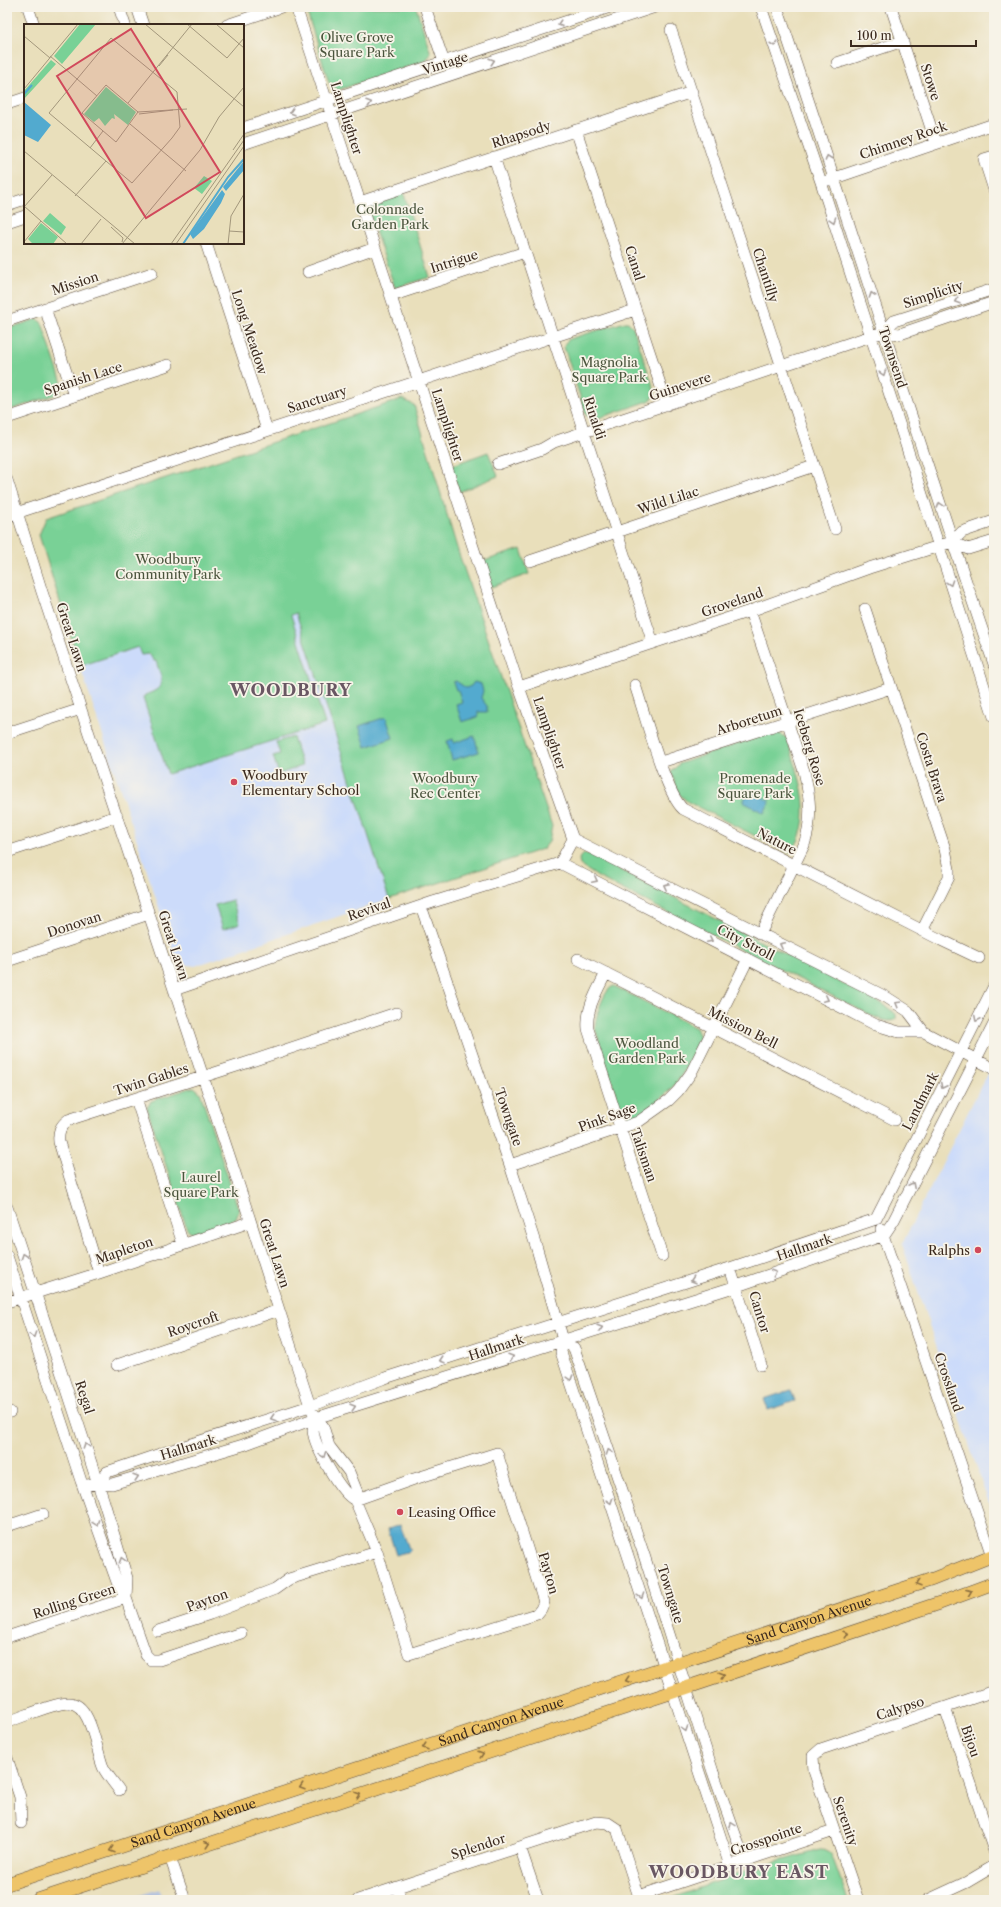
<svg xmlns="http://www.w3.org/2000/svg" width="1001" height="1907" font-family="'Libre Caslon Text',serif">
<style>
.built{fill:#ccdbfa}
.industrial{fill:#b8c5de}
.green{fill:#79d196;stroke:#5a7e5a}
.water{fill:#52aacf;stroke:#466a76}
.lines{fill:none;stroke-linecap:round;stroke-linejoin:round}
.minor-casing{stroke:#554536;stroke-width:12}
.major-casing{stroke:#554536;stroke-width:14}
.minor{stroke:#fff;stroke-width:11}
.major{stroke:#eec469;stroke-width:13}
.oneway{stroke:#a79f9a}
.oneway2{stroke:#8c6f40}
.poi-dot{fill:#d1495b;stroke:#f7f3e8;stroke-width:1.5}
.labels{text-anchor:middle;stroke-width:3.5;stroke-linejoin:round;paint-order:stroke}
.park-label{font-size:13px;fill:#4a543c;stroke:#f7f3e8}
.street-label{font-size:13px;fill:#3b2a1e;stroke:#f7f3e8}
.poi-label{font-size:13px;fill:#3b2a1e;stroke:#f7f3e8;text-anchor:start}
.district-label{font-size:17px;font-weight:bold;letter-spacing:1px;fill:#695763;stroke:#f7f3e8}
.inset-river{fill:none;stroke:#52aacf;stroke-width:2}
.inset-road{fill:none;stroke:#a3977c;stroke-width:1}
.view{fill:#d1495b;fill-opacity:0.15;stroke:#d1495b;stroke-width:2}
.inset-edge{fill:none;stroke:#3b2a1e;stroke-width:2}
</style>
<rect width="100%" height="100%" fill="#f7f3e8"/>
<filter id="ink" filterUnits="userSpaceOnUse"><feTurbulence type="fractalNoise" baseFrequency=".025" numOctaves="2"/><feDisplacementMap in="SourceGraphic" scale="8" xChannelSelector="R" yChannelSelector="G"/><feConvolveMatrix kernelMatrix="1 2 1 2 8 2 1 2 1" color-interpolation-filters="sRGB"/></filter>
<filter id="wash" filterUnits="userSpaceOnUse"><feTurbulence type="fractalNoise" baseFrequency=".012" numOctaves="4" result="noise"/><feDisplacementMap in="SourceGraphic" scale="16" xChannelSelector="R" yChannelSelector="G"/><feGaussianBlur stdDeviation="0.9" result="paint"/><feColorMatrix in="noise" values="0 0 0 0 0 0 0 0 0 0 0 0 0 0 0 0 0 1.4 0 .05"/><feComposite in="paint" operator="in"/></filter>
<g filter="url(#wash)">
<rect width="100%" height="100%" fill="#e9dfbb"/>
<!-- built -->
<path class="built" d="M296,613l93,286 -194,67 -18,-3 -97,-297 58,-19 6,6 8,4 2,4z
M994,1060v459l-92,-275z"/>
<!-- industrial -->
<path class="industrial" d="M160,1889l3,11h-39l35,-11z"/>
<!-- green -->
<path class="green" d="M308,7h108l15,47 -6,7 -87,29 -9,-7 -23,-74z
M403,191l27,86 -35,11 -30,-86z
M37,319l5,4 21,63 -3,7 -53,18v-82z
M625,322h3l5,5 22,65 -1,5 -5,4 -56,19 -7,-5 -22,-68 1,-4 4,-4z
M402,399l12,6 44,146 94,275 -3,16 -6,7 -154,50 -93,-286 -5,2 34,109 -157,50 -25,-76 2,-3c23,-8 17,-15 11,-34h-2l-5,-7 -8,1 -3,-8 -58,19 -41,-131 7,-17z
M488,452l10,24 -39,16 -9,-26z
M521,549l8,25 -38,13 -10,-25z
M775,731l12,7c10,33 26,68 11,103 -3,5 -4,9 -9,12l-101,-51 -9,-8 -8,-22 8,-8z
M293,737l9,29 -23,8 -6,-18 7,-2 -4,-12z
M584,854h5l294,150 13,10v5c-7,5 -19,-1 -26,-4l-272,-138 -18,-12 -1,-6z
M232,900l8,23 -17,6 -8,-24z
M614,986l82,42 4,9c-6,14 -12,29 -21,42 -7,11 -35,37 -48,39 -4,0 -6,-2 -9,-4l-27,-86c0,-10 9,-40 19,-42z
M194,1087l6,5 39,119 -3,8 -43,14 -6,-4 -40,-121 4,-7z
M823,1849l6,3 3,4 16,44h-180l76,-29z"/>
<!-- water -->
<path class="water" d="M456,681l10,7 5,-2 3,-4 7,2 2,7 -2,7 6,8v6h-9v5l-16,5 -6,-18 6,-2 -4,-12h-2l-3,-8z
M386,717l7,21 -27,9 -7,-21z
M474,736l5,16 -27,8 -5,-19 6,-2 1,4z
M749,790l21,11 -6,12 -21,-11z
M791,1390l4,11 -27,9 -4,-11z
M400,1525l10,26 -14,4 -8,-26z"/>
</g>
<g filter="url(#ink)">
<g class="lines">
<!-- minor casing -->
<g class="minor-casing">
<path id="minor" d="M28,7l6,18
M119,7l6,18
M137,7l6,18
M425,7l19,55
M761,7l60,175 173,535
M777,7c74,218 142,439 217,657
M891,7l45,136
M227,25l54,-18
M671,30l164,499
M837,63l66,-22
M7,104l18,-6
M243,128l367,-121
M576,130l91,275
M243,144l412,-137
M994,156l-10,3 10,31
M494,157l159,486
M829,180l165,-56
M360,202l332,-110
M7,205l18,-6
M7,222l18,-6
M206,243l61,187
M308,272l67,-24
M391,296l134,-44
M45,308l29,88
M7,321l145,-48
M884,332l10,-11 100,-32
M7,418l161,-53
M498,464l44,-15 12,-7 317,-106 13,-4 16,2 94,-32
M7,480l35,112 189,569 79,245 6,12 7,8 6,20 20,26 8,20 -2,8 22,52 32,102 128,-40 4,-5 3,-7 -47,-149 -83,26 -59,21c-15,-7 -40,-53 -42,-69 0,-4 2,-9 3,-13
M7,516l628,-206
M952,542l16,7 26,-8
M530,561l284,-95
M865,609l80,240 4,20v8l-27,54
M750,611l54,160c6,26 9,47 0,74l-44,89
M635,685c9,26 30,108 48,124l258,131 38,18
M519,687l231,-76 119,-43 83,-26 10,-10 32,-11
M7,733l74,-24
M661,762l230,-74
M573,839l313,158 22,14 16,21
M7,852l110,-36
M560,863l316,162 23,7h25l70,37
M421,906l89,259 27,84 26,91 -2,12 169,514
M578,959l317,161
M7,961l142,-47
M606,973c-9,18 -20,35 -18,56l74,227
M174,990l259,-88 127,-39 13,-24 -54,-152 -223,-680
M136,1099l47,145
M510,1165l128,-43 31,-22 9,-9 13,-18 57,-114
M7,1207l97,295 23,76 -1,20
M881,1229l111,327
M7,1256l74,225 36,101 9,16 20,57 5,5h8l82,-27
M730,1268l31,97
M99,1273l-40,-131c-1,-10 1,-16 9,-22l178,-57 150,-50
M7,1302l92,-29 151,-51
M563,1340l11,8 70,207 69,217 32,90
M117,1365l162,-55
M7,1413l3,-1
M98,1483l9,-11 59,-20 144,-46 75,-28 345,-110 146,-49 118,-233
M83,1486l15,-3 14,1 131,-39 73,-27 421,-132 147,-51 10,-15 100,-196
M7,1526l36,-12
M158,1631l52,-17 65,-25 14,-10 88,-27
M7,1637l119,-39
M945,1708l49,143
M7,1722c16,-5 46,-19 62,-19 22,0 27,47 34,64 4,8 11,16 16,23
M7,1758l13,39 1,26
M520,1847l18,53
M170,1857l15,43
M397,1887l4,13
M639,1896l195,-65
M358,1900l238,-78 12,1 9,6 23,71
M858,1900l-44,-129 -1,-15 8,-7 173,-58
M928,1900l39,-18 27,-16"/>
</g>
<!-- major casing -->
<g class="major-casing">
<g id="major">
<path id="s1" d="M7,1884l926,-305 61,-24"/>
<path d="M38,1900l647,-212 255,-85 54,-20"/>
</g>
</g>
<!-- minor -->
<use href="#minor" class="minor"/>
<!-- major -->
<use href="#major" class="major"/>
</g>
<!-- one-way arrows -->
<defs><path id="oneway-chevron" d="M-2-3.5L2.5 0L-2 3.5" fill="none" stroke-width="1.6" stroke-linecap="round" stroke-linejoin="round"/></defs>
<g class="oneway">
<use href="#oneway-chevron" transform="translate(560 24) rotate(162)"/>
<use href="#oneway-chevron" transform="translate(774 44) rotate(71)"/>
<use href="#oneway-chevron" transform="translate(492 61) rotate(-18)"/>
<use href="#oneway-chevron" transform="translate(369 103) rotate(-18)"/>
<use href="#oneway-chevron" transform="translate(292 112) rotate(162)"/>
<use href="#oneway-chevron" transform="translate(828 158) rotate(-109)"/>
<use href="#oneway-chevron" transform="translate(833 220) rotate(72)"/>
<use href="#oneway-chevron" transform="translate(872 295) rotate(-108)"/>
<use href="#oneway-chevron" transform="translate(957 301) rotate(162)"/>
<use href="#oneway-chevron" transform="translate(883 373) rotate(72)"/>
<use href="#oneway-chevron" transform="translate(940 505) rotate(-108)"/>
<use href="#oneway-chevron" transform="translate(950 583) rotate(71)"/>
<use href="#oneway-chevron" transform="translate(595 880) rotate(27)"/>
<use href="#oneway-chevron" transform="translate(666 886) rotate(-153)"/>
<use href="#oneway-chevron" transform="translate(710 940) rotate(27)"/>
<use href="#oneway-chevron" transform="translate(782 945) rotate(-153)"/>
<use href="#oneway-chevron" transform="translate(826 999) rotate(27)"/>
<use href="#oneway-chevron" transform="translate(898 1004) rotate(-150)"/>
<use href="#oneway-chevron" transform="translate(977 1019) rotate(117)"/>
<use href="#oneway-chevron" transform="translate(943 1086) rotate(117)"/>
<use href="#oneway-chevron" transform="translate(912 1185) rotate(-63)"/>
<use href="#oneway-chevron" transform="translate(24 1256) rotate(-109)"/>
<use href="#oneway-chevron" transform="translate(774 1273) rotate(-19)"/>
<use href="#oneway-chevron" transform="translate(693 1280) rotate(162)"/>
<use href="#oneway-chevron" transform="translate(600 1328) rotate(-17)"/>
<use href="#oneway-chevron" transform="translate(33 1335) rotate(72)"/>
<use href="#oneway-chevron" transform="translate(511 1357) rotate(-18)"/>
<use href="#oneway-chevron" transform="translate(442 1360) rotate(162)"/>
<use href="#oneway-chevron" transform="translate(570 1378) rotate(72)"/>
<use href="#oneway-chevron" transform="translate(353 1407) rotate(-17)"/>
<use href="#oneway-chevron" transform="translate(273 1418) rotate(162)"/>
<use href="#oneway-chevron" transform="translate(86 1446) rotate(-108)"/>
<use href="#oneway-chevron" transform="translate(609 1452) rotate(-109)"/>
<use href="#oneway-chevron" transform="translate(323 1455) rotate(69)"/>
<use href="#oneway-chevron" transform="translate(136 1477) rotate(-17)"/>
<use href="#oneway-chevron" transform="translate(610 1501) rotate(72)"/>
<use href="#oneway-chevron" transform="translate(96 1523) rotate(70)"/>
<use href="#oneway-chevron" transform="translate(122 1560) rotate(-107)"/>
<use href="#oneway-chevron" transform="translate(641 1596) rotate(72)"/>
<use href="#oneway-chevron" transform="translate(685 1729) rotate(72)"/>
<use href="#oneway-chevron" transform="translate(732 1825) rotate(-110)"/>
</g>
<g class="oneway2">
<use href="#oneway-chevron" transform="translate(918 1584) rotate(162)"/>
<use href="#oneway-chevron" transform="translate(969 1592) rotate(-21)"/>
<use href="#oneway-chevron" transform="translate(846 1634) rotate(-18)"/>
<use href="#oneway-chevron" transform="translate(722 1675) rotate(-18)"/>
<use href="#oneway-chevron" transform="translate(628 1680) rotate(162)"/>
<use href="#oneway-chevron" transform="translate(425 1747) rotate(162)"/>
<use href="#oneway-chevron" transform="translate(481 1754) rotate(-18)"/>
<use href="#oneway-chevron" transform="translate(302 1787) rotate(162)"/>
<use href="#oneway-chevron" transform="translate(358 1795) rotate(-18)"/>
<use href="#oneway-chevron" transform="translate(207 1844) rotate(-18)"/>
<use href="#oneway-chevron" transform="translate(112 1850) rotate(162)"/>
</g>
</g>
<!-- markers -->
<g class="poi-dot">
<circle cx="234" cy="782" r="4"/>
<circle cx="978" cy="1250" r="4"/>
<circle cx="400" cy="1512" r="4"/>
</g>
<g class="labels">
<!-- park labels -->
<g class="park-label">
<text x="357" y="42">Olive Grove<tspan x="357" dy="15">Square Park</tspan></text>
<text x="390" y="214">Colonnade<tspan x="390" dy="15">Garden Park</tspan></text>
<text x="609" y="367">Magnolia<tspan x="609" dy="15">Square Park</tspan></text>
<text x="168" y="564">Woodbury<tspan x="168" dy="15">Community Park</tspan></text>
<text x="445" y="783">Woodbury<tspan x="445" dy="15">Rec Center</tspan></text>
<text x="755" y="783">Promenade<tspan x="755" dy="15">Square Park</tspan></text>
<text x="647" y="1048">Woodland<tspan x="647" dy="15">Garden Park</tspan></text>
<text x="201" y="1182">Laurel<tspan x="201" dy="15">Square Park</tspan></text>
</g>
<!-- street labels -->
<g class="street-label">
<text transform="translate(445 63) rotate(-18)" y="5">Vintage</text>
<text transform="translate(931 82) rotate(72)" y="5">Stowe</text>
<text transform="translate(347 118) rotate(72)" y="5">Lamplighter</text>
<text transform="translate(521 134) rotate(-18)" y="5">Rhapsody</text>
<text transform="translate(903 140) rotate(-19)" y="5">Chimney Rock</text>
<text transform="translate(454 261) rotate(-18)" y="5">Intrigue</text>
<text transform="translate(635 263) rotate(72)" y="5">Canal</text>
<text transform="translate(766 275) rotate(72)" y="5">Chantilly</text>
<text transform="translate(75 283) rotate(-18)" y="5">Mission</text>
<text transform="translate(933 294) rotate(-18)" y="5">Simplicity</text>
<text transform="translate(250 332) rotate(72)" y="5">Long Meadow</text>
<text transform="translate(893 357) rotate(72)" y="5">Townsend</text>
<text transform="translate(83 378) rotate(-18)" y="5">Spanish Lace</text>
<text transform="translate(680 386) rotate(-18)" y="5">Guinevere</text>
<text transform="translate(317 399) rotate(-18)" y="5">Sanctuary</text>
<text transform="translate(595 418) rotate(72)" y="5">Rinaldi</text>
<text transform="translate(448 425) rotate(72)" y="5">Lamplighter</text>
<text transform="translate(668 500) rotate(-18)" y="5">Wild Lilac</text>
<text transform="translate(732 602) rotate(-19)" y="5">Groveland</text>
<text transform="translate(72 637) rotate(72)" y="5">Great Lawn</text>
<text transform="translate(749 720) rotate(-18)" y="5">Arboretum</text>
<text transform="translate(550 733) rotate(71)" y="5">Lamplighter</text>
<text transform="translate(810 747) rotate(73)" y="5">Iceberg Rose</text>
<text transform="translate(932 767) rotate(72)" y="5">Costa Brava</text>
<text transform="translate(777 841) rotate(27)" y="5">Nature</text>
<text transform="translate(369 909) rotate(-19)" y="5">Revival</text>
<text transform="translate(74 924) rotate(-18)" y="5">Donovan</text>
<text transform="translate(746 942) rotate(27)" y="5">City Stroll</text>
<text transform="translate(174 945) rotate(72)" y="5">Great Lawn</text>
<text transform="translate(743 1027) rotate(27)" y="5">Mission Bell</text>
<text transform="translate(151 1079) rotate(-18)" y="5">Twin Gables</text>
<text transform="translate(920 1101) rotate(-63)" y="5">Landmark</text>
<text transform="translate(509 1117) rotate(71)" y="5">Towngate</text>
<text transform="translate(607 1117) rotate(-20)" y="5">Pink Sage</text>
<text transform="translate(644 1155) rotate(71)" y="5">Talisman</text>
<text transform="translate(804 1247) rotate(-19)" y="5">Hallmark</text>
<text transform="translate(124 1250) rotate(-19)" y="5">Mapleton</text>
<text transform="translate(275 1253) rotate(72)" y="5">Great Lawn</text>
<text transform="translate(760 1312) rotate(73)" y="5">Cantor</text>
<text transform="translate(193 1324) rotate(-19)" y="5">Roycroft</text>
<text transform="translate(496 1347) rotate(-18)" y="5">Hallmark</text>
<text transform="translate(949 1382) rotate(71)" y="5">Crossland</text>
<text transform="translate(85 1397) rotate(72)" y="5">Regal</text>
<text transform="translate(188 1447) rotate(-17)" y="5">Hallmark</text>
<text transform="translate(549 1573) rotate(74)" y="5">Payton</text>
<text transform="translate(671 1594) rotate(73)" y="5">Towngate</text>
<text transform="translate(207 1600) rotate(-20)" y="5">Payton</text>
<text transform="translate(74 1601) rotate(-18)" y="5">Rolling Green</text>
<text dy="5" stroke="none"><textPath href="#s1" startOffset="844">Sand Canyon Avenue</textPath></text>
<text transform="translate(900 1708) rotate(-18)" y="5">Calypso</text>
<text dy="5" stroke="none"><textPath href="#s1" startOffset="520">Sand Canyon Avenue</textPath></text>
<text transform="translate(971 1741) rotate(71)" y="5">Bijou</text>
<text transform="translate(846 1821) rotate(71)" y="5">Serenity</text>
<text dy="5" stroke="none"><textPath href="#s1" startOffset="196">Sand Canyon Avenue</textPath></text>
<text transform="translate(766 1839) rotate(-19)" y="5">Crosspointe</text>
<text transform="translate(478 1846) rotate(-18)" y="5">Splendor</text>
</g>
<!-- poi labels -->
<g class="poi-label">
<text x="242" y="780">Woodbury<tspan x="242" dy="15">Elementary School</tspan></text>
<text x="970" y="1255" text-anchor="end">Ralphs</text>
<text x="408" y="1517">Leasing Office</text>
</g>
<!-- district labels -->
<g class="district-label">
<text x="291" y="696">WOODBURY</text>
<text x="739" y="1878">WOODBURY EAST</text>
</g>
</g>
<!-- overview -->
<g transform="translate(24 24)">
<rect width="220" height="220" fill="#e9dfbb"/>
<path d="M56,0h16l-34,40 -8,-8zM27,36l5,4 -32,35v-8zM82,63l30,25 -8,13 -14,-11 1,5 -3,-1 -7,8 -6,-8 -5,4 -10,-8zM180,152l8,5 -10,13 -8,-6zM26,189l16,14 -5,8 -18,-14zM17,199l17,14 -5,7h-20l-5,-5z" fill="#79d196"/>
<path d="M0,78l27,23 -13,17 -14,-7zM220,137v9l-18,21 -3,-4zM198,166l3,4 -4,9 -17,26 -11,10 -3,-5z" fill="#52aacf"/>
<path class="inset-river" d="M0,70l8,-9M159,220l45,-67 16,-18"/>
<path class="inset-road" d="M121,0l99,83M163,0l40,34 17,-20M192,0l28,24M0,12l26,22M26,32l47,40M135,42l9,-11M82,61l32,27 -22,30 -34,-29zM0,65l54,-65M104,79l64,-79M114,88l49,-3M25,89l83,70 40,-45 8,-11 -3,-35 -66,-54M25,89l62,-75M115,90l34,-4M106,100l56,47M66,124l13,-17M209,126l11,-16M0,127l111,93M51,172l31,-35M0,182l43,38M0,183l28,-32M87,203l12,11 -1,4M205,207l15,1M0,218l17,-21M57,220l20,-25M98,220l78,-94 19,-33 25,-30M147,220l73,-104M152,220l68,-98M204,220l3,-28 13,-22"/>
<path class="view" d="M107,5l89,143 -74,46 -89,-142z"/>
<rect width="220" height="220" class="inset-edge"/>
</g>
<!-- margin -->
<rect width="1001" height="1907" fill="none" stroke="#f7f3e8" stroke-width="24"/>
<!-- scale -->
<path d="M851 40v6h125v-6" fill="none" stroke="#3b2a1e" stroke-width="2"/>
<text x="857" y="40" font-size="12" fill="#3b2a1e" stroke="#f7f3e8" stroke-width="3" paint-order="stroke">100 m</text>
</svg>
